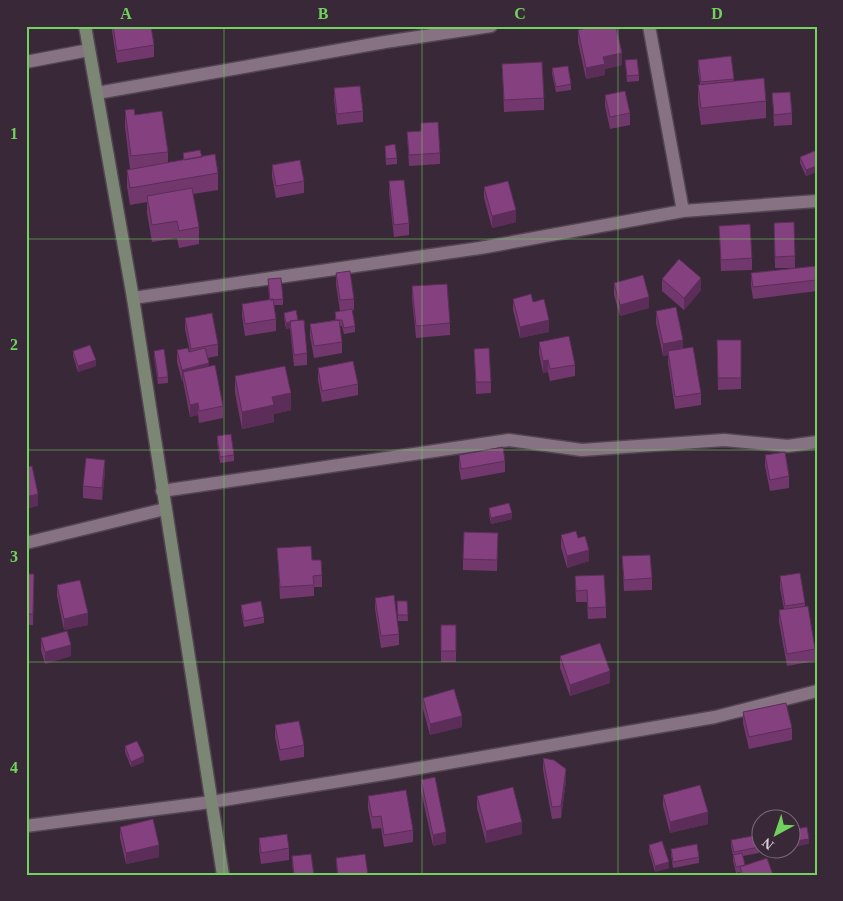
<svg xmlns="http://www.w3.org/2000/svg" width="843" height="901" font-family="'Times New Roman',serif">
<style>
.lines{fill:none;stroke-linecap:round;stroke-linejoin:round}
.minor-casing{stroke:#534552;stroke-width:15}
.secondary-casing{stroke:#534552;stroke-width:15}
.minor{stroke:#867283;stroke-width:12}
.secondary{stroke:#7c8675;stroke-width:12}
.wall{fill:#72376d}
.shaded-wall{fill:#5c2d59}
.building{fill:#84407f;stroke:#5c2d59}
.grid{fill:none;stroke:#71d35e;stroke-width:1;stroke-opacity:0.55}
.neatline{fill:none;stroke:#71d35e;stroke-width:2}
.grid-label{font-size:16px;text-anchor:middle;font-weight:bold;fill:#71d35e}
</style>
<rect width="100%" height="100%" fill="#392837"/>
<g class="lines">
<!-- minor casing -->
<g class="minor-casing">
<path id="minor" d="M649,26l34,185
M26,62l63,-12
M97,93l288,-51 106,-16
M133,298l347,-50 203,-37 134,-10
M162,491l347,-51 73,10 142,-10 64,6 29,-4
M26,543l139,-34
M26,826l185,-24 179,-29 325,-56 102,-26"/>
</g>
<!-- secondary casing -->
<g class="secondary-casing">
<path id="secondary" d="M85,26l48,272 90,577"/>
</g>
<!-- minor -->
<use href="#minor" class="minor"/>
<!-- secondary -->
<use href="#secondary" class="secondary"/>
</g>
<!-- wall -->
<path class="wall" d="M112,26h39l3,19v12l-37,6 -5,-32z
M578,30l44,35 -17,4v6l-19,4 -8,-37z
M731,56l3,25 32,20v17l-65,7 -3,-23v-17l2,-1 -2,-13v-11z
M625,60l14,15v6l-12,1z
M502,64l42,34v12l-40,2z
M552,68l19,16v6l-15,2 -4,-18z
M334,88l29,23v11l-26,3 -3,-25z
M772,93l20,20v12l-18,1z
M605,95l25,18v12l-20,4 -5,-23z
M125,110l10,5 33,37v10l15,-2v-7l19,4 16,16v17l-25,4 6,33v17l-20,4 -2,-10 -25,4 -5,-29v-11l-17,3 -3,-18v-17l3,-1 -5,-42z
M421,123l19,30v11l-31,2 -2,-34 14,-1z
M385,146l12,12v6l-11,1z
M817,150v22l-11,4 -6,-13v-6z
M272,165l32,16v12l-28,5 -4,-21z
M389,181l20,42v12l-15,2 -5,-44z
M484,187l32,35 -24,6 -8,-30z
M774,223l21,33v12h-20z
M719,226l33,32v12l-31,1z
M336,273l18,26v11h-2l3,16v6l-11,2 -2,-8h-2l2,16v11l-28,5 -4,-22v-12l25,-4v-8l5,-1 -4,-26z
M751,273l66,1v17l-64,8 -2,-14z
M268,279l15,20v6h-9l2,14v12l-31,5 -3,-20v-12l27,-4z
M662,279l39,11 -17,20 -22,-19z
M614,283l35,25 -29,8 -6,-21z
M412,286l38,37v12l-34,3 -4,-40z
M513,299l20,3 16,30 -29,6 -7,-28z
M656,311l27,38 18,44v12l-26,4 -7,-46v-8l-5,1 -7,-33z
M284,313l23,40v12l-13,1 -4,-38 -4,1 -2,-11z
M185,318l33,26v12l-11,2 2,9 14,39v12l-24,5 -1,-8 -8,2 -7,-36h-1l-5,-19v-12l13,2 -5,-23z
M717,340h24v49l-23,1z
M539,342l36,23v11l-25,5 -2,-9 -5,1 -4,-20z
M474,349l17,33v11l-15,1z
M73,351l23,15 -18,6 -5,-16z
M154,351l14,26v6l-10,1 -4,-27z
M318,368l40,16v11l-36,7 -4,-22z
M235,376l56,34 -17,4v8l-32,7 -7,-36z
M217,436l17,19v6l-14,2 -3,-21z
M459,455l46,6v11l-44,8 -2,-13z
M765,455l24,21v12l-19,3 -5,-25z
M105,472l-3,28 -19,-2v-12z
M489,508l23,11 -21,5 -2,-10z
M498,533l-1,38 -34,-1v-11z
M561,535l17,3 11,23 -22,7 -6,-21z
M277,548l35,12 10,15v12h-8v9l-34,3z
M622,556l30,22v12l-28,1z
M26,574h8l-1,51h-7z
M575,576l31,31v11l-18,1 -1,-17h-11z
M780,576l25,27v3l10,43v12l-28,5 -8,-44v-12l5,-1 -4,-21z
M57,585l31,40 -24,5 -7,-34z
M375,598l24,36v11l-18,3 -6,-39z
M397,601h10l1,20h-10z
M241,605l23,12v6l-20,4 -3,-16z
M441,625h15v37h-15z
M41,638l30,18 -26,8 -4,-14z
M560,656l50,27 -40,13 -10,-28z
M423,698l39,29 -32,8 -7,-26z
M743,712l49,16v12l-43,9 -6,-26z
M275,725l29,20v12l-24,4 -5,-24z
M125,746l19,16 -13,5 -6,-15z
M543,758l23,23 -5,37 -9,1 -9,-49z
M421,780l25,63 -13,3 -12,-55z
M663,795l45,29 -38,9 -7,-27z
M368,796l45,34v12l-29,5 -3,-19 -9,1 -4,-21z
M477,796l45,38 -36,9 -9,-35z
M120,827l39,30 -33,7 -6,-26z
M259,838l30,10v12l-28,4 -2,-14z
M731,840l28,7v6l-16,3 2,10 28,9h-33v-3l-4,1 -3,-12v-6l-2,-9z
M649,845l20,23 -14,4 -6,-21z
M671,849l28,8v6l-26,5 -2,-13z
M292,856l22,19h-21z
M336,858l32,17h-31z"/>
<!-- shaded-wall -->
<path class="shaded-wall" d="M622,53v12l-17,4v6l-19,4v-11l17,-11z
M817,166v6l-11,4v-6z
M516,210v12l-24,6v-12z
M701,278v12l-17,20v-12z
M649,297v11l-29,8v-11z
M549,320v12l-29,6v-11z
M290,322v6l-4,1v-6z
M683,340v12l-15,-1v4l-5,1v-12z
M96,360v6l-18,6v-6z
M548,360v12l-5,1v-12z
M209,363v12l-26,-3v9h-1v-11z
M291,393v17l-17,4v8l-32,7v-17l30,-15z
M198,403v12l-8,2v-12z
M105,460v12l-3,28v-12z
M38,494v12l-12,3v-12z
M512,513v6l-21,5v-6z
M589,550v11l-22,7v-12z
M88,613v12l-24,5v-11z
M71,645v11l-26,8v-12z
M610,671v12l-40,13v-11z
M462,716v11l-32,8v-11z
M144,756v6l-13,5v-5z
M566,769v12l-5,37v-12z
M708,812v12l-38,9v-11z
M522,822v12l-36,9v-12z
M446,832v11l-13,3v-11z
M809,839v5l-19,4v-6z
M159,845v12l-33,7v-11z
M669,862v6l-14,4v-6z"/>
<!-- building -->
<path class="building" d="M113,26h38l3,19 -37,6z
M594,26h22l6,27 -19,4 2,7 -19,4 -8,-38z
M731,56l3,23 -33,3 -3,-22z
M637,59l2,16 -12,1 -2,-16z
M542,62l2,36 -40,2 -2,-36z
M568,66l3,18 -15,3 -4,-19z
M764,78l2,23 -65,7 -3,-23z
M360,86l3,25 -26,3 -3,-26z
M625,91l5,22 -20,4 -5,-22z
M790,92l2,21 -18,2 -2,-22z
M134,109l1,6 27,-4 6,41 -37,4 -6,-46z
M438,122l2,31 -31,2 -2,-23 14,-1v-8z
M395,144l2,14 -11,1 -1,-13z
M200,150l2,7 -18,3 -1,-7z
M817,150v16l-11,4 -6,-13z
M215,154l3,19 -88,15 -3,-18z
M300,160l4,21 -28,5 -4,-21z
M404,180l5,43 -15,2 -5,-44z
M508,181l8,29 -24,6 -8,-29z
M192,188l7,39 -20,4 -2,-10 -25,4 -5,-29z
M794,222l1,34 -20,1 -1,-34z
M750,224l2,34 -31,2 -2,-34z
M679,259l22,19 -17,20 -22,-19z
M816,266l1,14 -64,7 -2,-14z
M350,271l4,28 -14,1 -4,-27z
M643,275l6,22 -29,8 -6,-22z
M281,278l2,21 -13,1 -2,-21z
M447,284l3,39 -34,3 -4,-40z
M531,294l2,8 11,-3 5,21 -29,7 -7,-28z
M273,299l3,20 -31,5 -3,-20z
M676,307l7,33 -20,4 -7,-33z
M352,309l3,17 -11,2 -2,-8h-6l-1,-8z
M296,310l2,10 -8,1v1l-4,1 -2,-10z
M212,313l6,31 -27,5 -6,-31z
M304,320l3,33 -13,2 -4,-34z
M339,320l3,22 -28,4 -4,-22z
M569,336l6,29 -25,4 -2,-9 -5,1 -4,-19z
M717,340h24v38h-23z
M90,345l6,15 -18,6 -5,-15z
M693,347l8,46 -26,4 -7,-46z
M188,348l1,4 16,-4 4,15 -27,7 -5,-20z
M489,348l2,34h-15l-2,-33z
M164,349l4,28 -10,1 -4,-27z
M353,361l5,23 -36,7 -4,-23z
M215,365l8,41 -24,5 -1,-8 -8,2 -7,-33z
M285,366l6,27 -19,4 2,8 -32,7 -7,-36z
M231,434l3,21 -14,2 -3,-21z
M503,447l2,14 -44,8 -2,-14z
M785,452l4,24 -19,4 -5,-25z
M86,458l19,2 -3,28 -19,-2z
M32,466l6,28 -12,3v-30z
M509,503l3,10 -21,5 -2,-10z
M576,531l2,7 7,-2 4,14 -22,6 -6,-21z
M464,532l34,1 -1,27 -34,-1z
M311,546l1,14h9l1,15 -9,1 1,9 -34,2 -3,-39z
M650,555l2,23 -28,2 -2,-24z
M800,573l5,30 -20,3 -5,-30z
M26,574h8l-1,40h-7z
M604,575l2,32 -18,1 -1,-18 -11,1 -1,-15z
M80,580l8,33 -24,6 -7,-34z
M394,595l5,39 -18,2 -6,-38z
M261,601l3,16 -20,4 -3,-16z
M397,601h10l1,14h-10z
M808,606l7,43 -28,5 -8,-44z
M441,625h15v26h-15z
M67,631l4,14 -26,7 -4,-14z
M600,643l10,28 -40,14 -10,-29z
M454,689l8,27 -32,8 -7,-26z
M786,703l6,25 -43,9 -6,-25z
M299,721l5,24 -24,5 -5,-25z
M137,741l7,15 -13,6 -6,-16z
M543,758l11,2 12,9 -5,37 -9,1z
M435,777l11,55 -13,3 -12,-55z
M700,785l8,27 -38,10 -7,-27z
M513,787l9,35 -36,9 -9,-35z
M406,790l7,40 -29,5 -3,-19 -9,1 -4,-21z
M153,819l6,26 -33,8 -6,-26z
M807,827l2,12 -19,3v-12z
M287,834l2,14 -28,5 -2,-15z
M757,835l2,12 -25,5 -3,-12z
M662,841l7,21 -14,4 -6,-21z
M697,844l2,13 -26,5 -2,-13z
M742,853l3,12 -9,2 -3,-12z
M311,854l3,21h-20l-2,-19z
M365,854l3,21h-30l-2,-17z
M767,858l6,17h-30l-3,-8z"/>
<!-- grid -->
<path class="grid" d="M224,26v849M422,26v849M618,26v849M26,239h791M26,450h791M26,662h791"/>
<!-- border -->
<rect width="843" height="901" fill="none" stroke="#392837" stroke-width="55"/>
<!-- north arrow -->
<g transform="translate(776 834) rotate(220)"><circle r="24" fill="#392837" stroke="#796b78"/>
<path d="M0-4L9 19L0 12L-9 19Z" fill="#71d35e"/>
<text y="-8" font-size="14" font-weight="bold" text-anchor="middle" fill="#dacfd9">N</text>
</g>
<rect x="28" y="28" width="788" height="846" class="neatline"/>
<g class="grid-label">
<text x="126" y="19">A</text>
<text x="323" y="19">B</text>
<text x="520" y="19">C</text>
<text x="717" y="19">D</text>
<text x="14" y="139">1</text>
<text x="14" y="350">2</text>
<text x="14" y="562">3</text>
<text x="14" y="773">4</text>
</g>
</svg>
